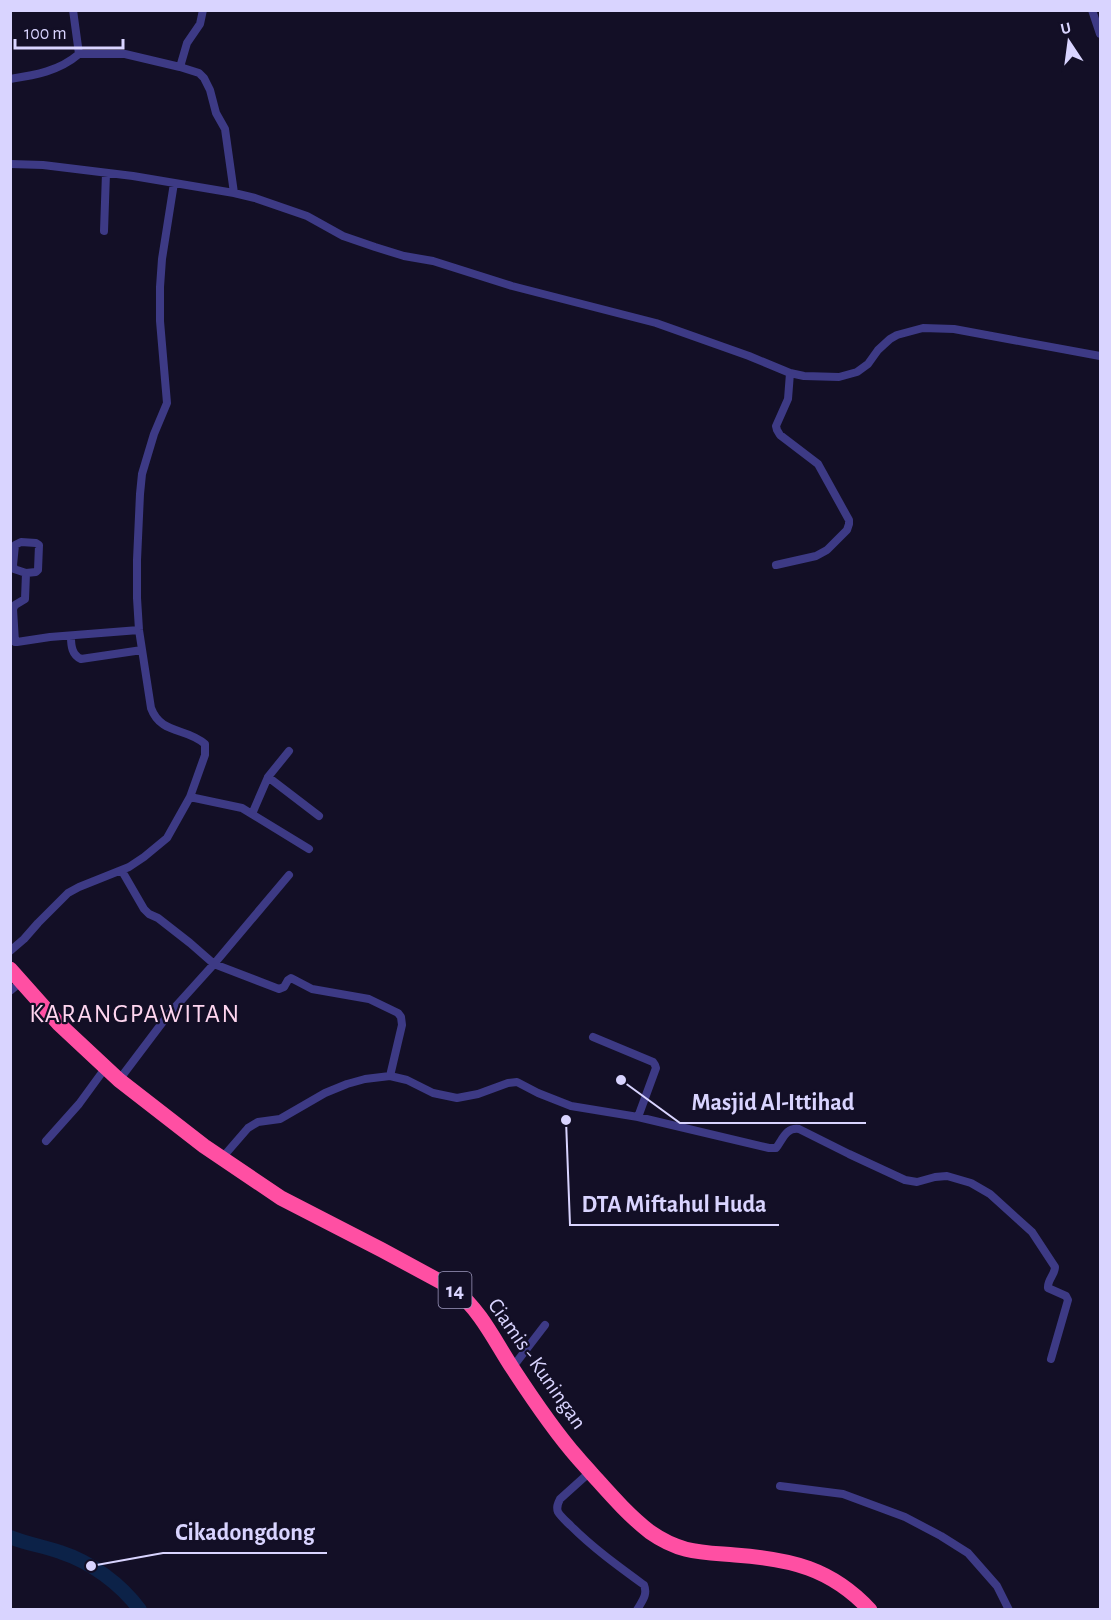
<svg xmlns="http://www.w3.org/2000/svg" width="1111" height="1620" font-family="'Alegreya Sans',sans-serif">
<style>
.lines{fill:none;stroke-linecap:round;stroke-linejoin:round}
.river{stroke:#0c2248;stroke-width:14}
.street{stroke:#3d3a85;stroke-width:8}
.highway{stroke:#ff4fa3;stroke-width:15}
.labels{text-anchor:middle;stroke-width:4.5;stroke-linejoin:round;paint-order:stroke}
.shield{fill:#130f26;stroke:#9e99be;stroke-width:1.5}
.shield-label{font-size:21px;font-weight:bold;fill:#d9d4ff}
.street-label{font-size:22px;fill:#d9d4ff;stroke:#130f26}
.quarter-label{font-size:26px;letter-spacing:1.5px;fill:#ffd6f0;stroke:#130f26}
.leader{fill:none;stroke:#d9d4ff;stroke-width:2}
.callout-dot{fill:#d9d4ff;stroke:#130f26;stroke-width:2}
.callout-label{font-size:24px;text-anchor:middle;font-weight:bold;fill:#d9d4ff;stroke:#130f26;stroke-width:4.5;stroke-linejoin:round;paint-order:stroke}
</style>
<rect width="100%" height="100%" fill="#130f26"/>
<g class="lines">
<!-- river -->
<path class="river" d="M10,1537c16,7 34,9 50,15 31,10 61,32 80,58"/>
<!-- street -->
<path class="street" d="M203,10l-3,14 -13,19 -7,24 19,6 5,5 6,12 6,23 9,16 9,64
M1092,10l8,24
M79,54h46l55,13
M10,79c26,-4 49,-8 69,-25l-6,-44
M10,164l33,1 90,11 101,17 21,5 52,18 36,20 32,11 29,9 29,5 79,25 144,37 93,33 41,17 14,3 35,1 18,-5 11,-8 10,-14 12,-11 7,-4 26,-7 31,1 146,27
M174,183l-12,76 -2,28v34l7,82 -13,31 -12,40 -2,20 -3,66v38l2,32 12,78c10,27 35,19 54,36v11l-15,42
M104,231l2,-58
M21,542l15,1 3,2 -1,25 -2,2 -10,1 -12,-4 -1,-4 2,-20z
M776,565l40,-9 11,-6 20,-20 2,-6v-4l-31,-56 -38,-29 -3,-5 -1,-4 12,-27 2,-26
M71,637c0,9 1,18 10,22l61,-9
M10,638l3,3 4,1 33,-5 89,-7
M15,642l-2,-33 2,-4 10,-6 1,-26
M268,777l21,-26
M252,814l16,-37 51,39
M122,871l22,38 5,5 9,4 32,25 24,21 65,25 5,-2 4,-7 3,-2 21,11 57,10 29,14 3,4 1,8 -12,51
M10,951l14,-12 14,-16 30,-30 11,-6 50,-20 15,-10 23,-19 23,-41 52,11 67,41
M10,991l11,-9
M593,1037l60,25 2,3 1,3 -18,49
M119,1080l49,-65 46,-51 75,-89
M46,1141l33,-37 27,-37
M222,1158l26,-30 10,-6 22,-3 45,-26 22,-9 18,-5 25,-3 17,4 26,13 24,5 21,-4 30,-11 9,-1 21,11 33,13 67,11 131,31h7c7,-9 10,-21 23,-19l50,25 56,26 12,2 18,-5 12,-1 24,7 19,11 42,38 23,35c0,8 -8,13 -7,21l18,8 2,4 -17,59
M512,1368l33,-43
M590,1472l-30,27c-2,4 -4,8 -2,13 3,5 9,10 13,14 22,22 47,40 73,59 4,10 -2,16 -7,25
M780,1486l63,8 62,23 36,19 27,17 29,33 12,24"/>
<!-- highway -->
<path class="highway" d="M10,969l49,55 60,56 85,66 77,52 101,52 72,39c28,23 40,51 59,80 19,29 41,62 64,88 5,6 10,11 15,17 18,20 36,41 58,58 30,21 50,20 85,23 55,4 96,13 135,55"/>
</g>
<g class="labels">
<!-- shield labels -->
<rect class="shield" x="438.5" y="1272" width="33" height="36" rx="4.5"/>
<g class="shield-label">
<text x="455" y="1297">14</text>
</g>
<!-- street labels -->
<g class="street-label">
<text transform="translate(538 1363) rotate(55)" y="8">Ciamis - Kuningan</text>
</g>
<!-- quarter labels -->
<g class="quarter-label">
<text x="135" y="1022">KARANGPAWITAN</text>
</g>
</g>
<!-- callouts -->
<path class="leader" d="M621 1080L680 1123H866M566 1120L570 1225H779M91 1566L163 1553H327"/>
<g class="callout-dot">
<circle cx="621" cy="1080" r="6"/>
<circle cx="566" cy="1120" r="6"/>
<circle cx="91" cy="1566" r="6"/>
</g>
<g class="callout-label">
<text x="773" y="1110">Masjid Al-Ittihad</text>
<text x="674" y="1212">DTA Miftahul Huda</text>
<text x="245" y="1540">Cikadongdong</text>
</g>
<!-- border -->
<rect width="1111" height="1620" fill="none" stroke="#d9d4ff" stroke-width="24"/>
<!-- north arrow -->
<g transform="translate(1069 42) rotate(347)" stroke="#130f26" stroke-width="4.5" paint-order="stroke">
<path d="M0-4.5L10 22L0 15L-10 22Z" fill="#d9d4ff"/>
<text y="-9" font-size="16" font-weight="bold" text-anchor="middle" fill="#d9d4ff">U</text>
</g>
<!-- scale -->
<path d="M15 39v9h108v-9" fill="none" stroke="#d9d4ff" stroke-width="3"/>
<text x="24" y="39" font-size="18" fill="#d9d4ff" stroke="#130f26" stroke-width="4.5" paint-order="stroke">100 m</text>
</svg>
